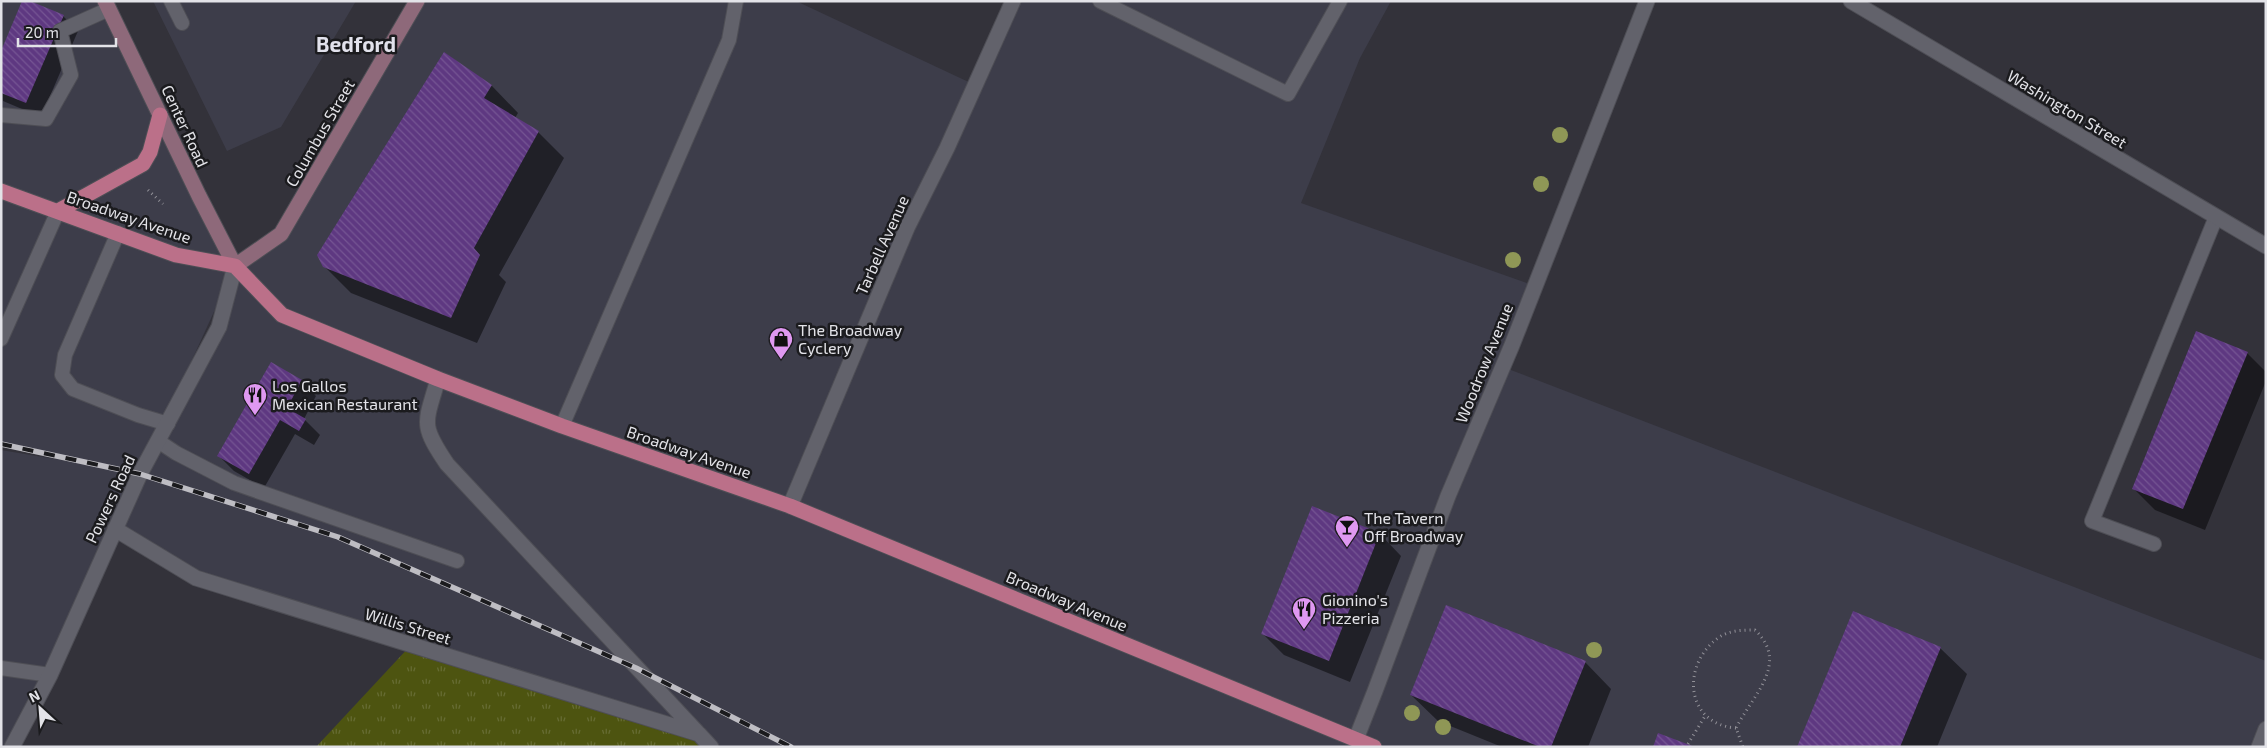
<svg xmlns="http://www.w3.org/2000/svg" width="2267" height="748" font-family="'Exo 2',sans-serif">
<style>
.built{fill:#3d3d4a;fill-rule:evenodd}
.grass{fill:url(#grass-tufts)}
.shadow{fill:#0007}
.building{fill:url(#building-back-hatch)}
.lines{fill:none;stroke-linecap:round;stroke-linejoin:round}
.lane-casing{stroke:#4e4e55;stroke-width:16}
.street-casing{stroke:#4e4e55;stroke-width:17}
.secondary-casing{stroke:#4e4e55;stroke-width:17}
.primary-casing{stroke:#4e4e55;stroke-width:17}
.path{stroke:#929198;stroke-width:3;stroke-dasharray:1 4;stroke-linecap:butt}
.lane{stroke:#62626b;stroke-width:14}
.street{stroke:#62626b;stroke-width:15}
.secondary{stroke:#8e697a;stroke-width:15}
.primary{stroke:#bb7089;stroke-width:15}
.rail-casing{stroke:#bebdc3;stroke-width:5.5}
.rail{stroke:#1b1b1e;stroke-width:4;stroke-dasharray:11;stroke-linecap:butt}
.tree{fill:#8f9756}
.labels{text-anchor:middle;stroke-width:5;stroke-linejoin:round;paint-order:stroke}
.street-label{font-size:16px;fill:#e3e3e8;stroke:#1b1b1e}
.poi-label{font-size:16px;fill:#e3e3e8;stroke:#1b1b1e;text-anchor:start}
.district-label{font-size:21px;font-weight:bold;fill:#e2e2ec;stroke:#1b1b1e}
</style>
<defs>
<pattern id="grass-tufts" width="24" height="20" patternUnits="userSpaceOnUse" patternTransform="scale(1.25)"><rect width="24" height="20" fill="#4d5410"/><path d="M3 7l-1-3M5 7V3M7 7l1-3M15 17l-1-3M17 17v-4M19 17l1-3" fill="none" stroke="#666c33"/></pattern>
<pattern id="building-back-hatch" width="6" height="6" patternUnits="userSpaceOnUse" patternTransform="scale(1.25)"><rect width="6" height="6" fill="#5e3881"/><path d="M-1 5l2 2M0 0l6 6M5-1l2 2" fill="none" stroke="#755593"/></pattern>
</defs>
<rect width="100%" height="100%" fill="#33323a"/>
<!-- built -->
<path class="built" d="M1,1h105l129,264 47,-31 135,-233h379l179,84 38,-84h378l-31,57 -59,145 234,83 -32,81 763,294v68l-7,18h-1548l-523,-174 -73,-44 -103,218h-11v-297l126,21 -126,-29zM233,270l-14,57 -75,138z
M153,1h203l-75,126 -54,24z"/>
<!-- grass -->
<path class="grass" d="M411,645l288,89 12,13h-395z"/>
<!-- shadow -->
<path class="shadow" d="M63,16l15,15 -37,86 -38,-16 -2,-47z
M445,53l47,33 26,27 -3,5 23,14 26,26 -65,117 7,7 -29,61 -126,-50 -27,-27z
M2247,353l19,19v9l-61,149 -50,-20 -22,-22z
M271,364l30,17 15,15 -12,23 16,16 -6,10 -19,-11 -31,54 -30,-17 -15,-15z
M1313,508l67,26 21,22 -51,126 -66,-27 -22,-22z
M1940,648l27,26 -30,73h-139z
M1585,662l26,27 -23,58h-86l-64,-26 -27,-26z"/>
<!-- building -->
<path class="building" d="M22,1h8l34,14 -38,88 -25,-10v-42z
M444,52l48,33 -8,13 55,33 -65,117 6,7 -29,63 -128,-51 -6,-12z
M2196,331l52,21 -65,157 -51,-20z
M271,362l31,18 -15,28 19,11 -7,12 -19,-11 -31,54 -32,-18z
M1312,506l68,27 -51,128 -68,-27z
M1446,605l140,56 -35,86h-11l-130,-52z
M1853,611l88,36 -41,100h-103z
M1658,733l37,14h-42z"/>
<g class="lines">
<!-- lane casing -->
<g class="lane-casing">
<path id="lane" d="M171,1l11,22
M1100,1l188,93 52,-93
M1,115l45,4 25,-44 -11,-44 49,-22
M118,233l-53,122 -3,20 11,14 65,26 30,9
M1,339l57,-128
M562,426l167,-386 7,-39
M158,441l18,12 58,30 223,78
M2154,544l-62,-23 124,-304
M1,668l49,7"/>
</g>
<!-- street casing -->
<g class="street-casing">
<path id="street" d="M1851,1l415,245
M438,379c-13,45 -18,45 9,85l250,268
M790,506l117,-278 40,-80 66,-147
M115,529l81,49 503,156 12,13
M1356,739l19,-48 73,-195 64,-151 135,-344
M12,747l38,-72 90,-201 79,-147 16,-61
M2259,747l7,-18"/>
</g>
<!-- secondary casing -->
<g class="secondary-casing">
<path id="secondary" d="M105,1l94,195 36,70 46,-32 136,-233"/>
</g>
<!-- primary casing -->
<g class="primary-casing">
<path id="primary" d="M1,191l175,64 59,11 47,49 156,64 124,47 228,80 584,241
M58,211l85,-47 7,-12 10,-37"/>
</g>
<!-- path -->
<path class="path" d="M148,190l15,14
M1736,728c-51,-4 -55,-63 -18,-90 11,-8 25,-8 37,-8 35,33 -2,65 -19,98l7,19
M1688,744l17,-28"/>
<!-- lane -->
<use href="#lane" class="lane"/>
<!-- street -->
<use href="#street" class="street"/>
<!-- secondary -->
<use href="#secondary" class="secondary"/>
<!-- primary -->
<use href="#primary" class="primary"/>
<!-- rail casing -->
<g class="rail-casing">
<path id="rail" d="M1,444l139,30 198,63 298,131 155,79"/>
</g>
<!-- rail -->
<use href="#rail" class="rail"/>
</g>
<!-- trees -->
<g class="tree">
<circle cx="1560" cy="135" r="8"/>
<circle cx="1541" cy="184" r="8"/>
<circle cx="1513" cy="260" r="8"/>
<circle cx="1594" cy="650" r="8"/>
<circle cx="1412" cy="713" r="8"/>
<circle cx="1443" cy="727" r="8"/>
</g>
<!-- icons -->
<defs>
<g id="shop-pin" transform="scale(1.25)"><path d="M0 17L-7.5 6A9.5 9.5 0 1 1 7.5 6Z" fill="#df98f1" stroke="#1b1b1e"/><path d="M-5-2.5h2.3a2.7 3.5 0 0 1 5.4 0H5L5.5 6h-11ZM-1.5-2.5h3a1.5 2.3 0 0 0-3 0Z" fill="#111"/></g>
<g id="restaurant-pin" transform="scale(1.25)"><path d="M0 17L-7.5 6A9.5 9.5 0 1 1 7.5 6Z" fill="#df98f1" stroke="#1b1b1e"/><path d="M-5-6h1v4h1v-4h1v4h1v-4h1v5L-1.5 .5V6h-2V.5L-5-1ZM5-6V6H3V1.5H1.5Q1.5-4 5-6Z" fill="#111"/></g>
<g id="bar-pin" transform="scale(1.25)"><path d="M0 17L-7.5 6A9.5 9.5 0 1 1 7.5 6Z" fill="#df98f1" stroke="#1b1b1e"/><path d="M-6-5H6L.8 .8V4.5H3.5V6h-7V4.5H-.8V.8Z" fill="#111"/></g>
</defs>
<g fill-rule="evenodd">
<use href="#shop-pin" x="781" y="339"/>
<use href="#restaurant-pin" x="255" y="395"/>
<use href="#bar-pin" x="1347" y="527"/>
<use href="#restaurant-pin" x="1304" y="609"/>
</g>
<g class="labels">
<!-- street labels -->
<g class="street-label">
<text transform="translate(2067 109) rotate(31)" y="6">Washington Street</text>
<text transform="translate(185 126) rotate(65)" y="6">Center Road</text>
<text transform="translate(320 133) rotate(-60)" y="6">Columbus Street</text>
<text transform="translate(129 217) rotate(19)" y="6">Broadway Avenue</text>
<text transform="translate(882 245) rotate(-66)" y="6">Tarbell Avenue</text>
<text transform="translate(1484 363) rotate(-68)" y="6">Woodrow Avenue</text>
<text transform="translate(689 452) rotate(19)" y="6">Broadway Avenue</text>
<text transform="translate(110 499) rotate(-65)" y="6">Powers Road</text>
<text transform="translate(1067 601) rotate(23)" y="6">Broadway Avenue</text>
<text transform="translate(408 626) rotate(17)" y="6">Willis Street</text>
</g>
<!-- poi labels -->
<g class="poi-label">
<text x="798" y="336">The Broadway<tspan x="798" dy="18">Cyclery</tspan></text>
<text x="272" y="392">Los Gallos<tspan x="272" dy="18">Mexican Restaurant</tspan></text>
<text x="1364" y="524">The Tavern<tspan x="1364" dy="18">Off Broadway</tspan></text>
<text x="1322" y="606">Gionino's<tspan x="1322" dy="18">Pizzeria</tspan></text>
</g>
<!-- district labels -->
<g class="district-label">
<text x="356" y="52">Bedford</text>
</g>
</g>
<!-- border -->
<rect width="2267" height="748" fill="none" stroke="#e3e3e8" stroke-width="5"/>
<!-- north arrow -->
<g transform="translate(40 708) rotate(334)" stroke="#1b1b1e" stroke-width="4" paint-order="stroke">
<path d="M0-4L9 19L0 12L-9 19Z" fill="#e3e3e8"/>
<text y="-8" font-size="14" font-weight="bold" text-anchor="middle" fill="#e3e3e8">N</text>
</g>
<!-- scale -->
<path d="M18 38v8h98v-8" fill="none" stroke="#e3e3e8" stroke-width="2.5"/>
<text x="25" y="38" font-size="15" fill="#e3e3e8" stroke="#1b1b1e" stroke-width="4" paint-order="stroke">20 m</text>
</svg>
